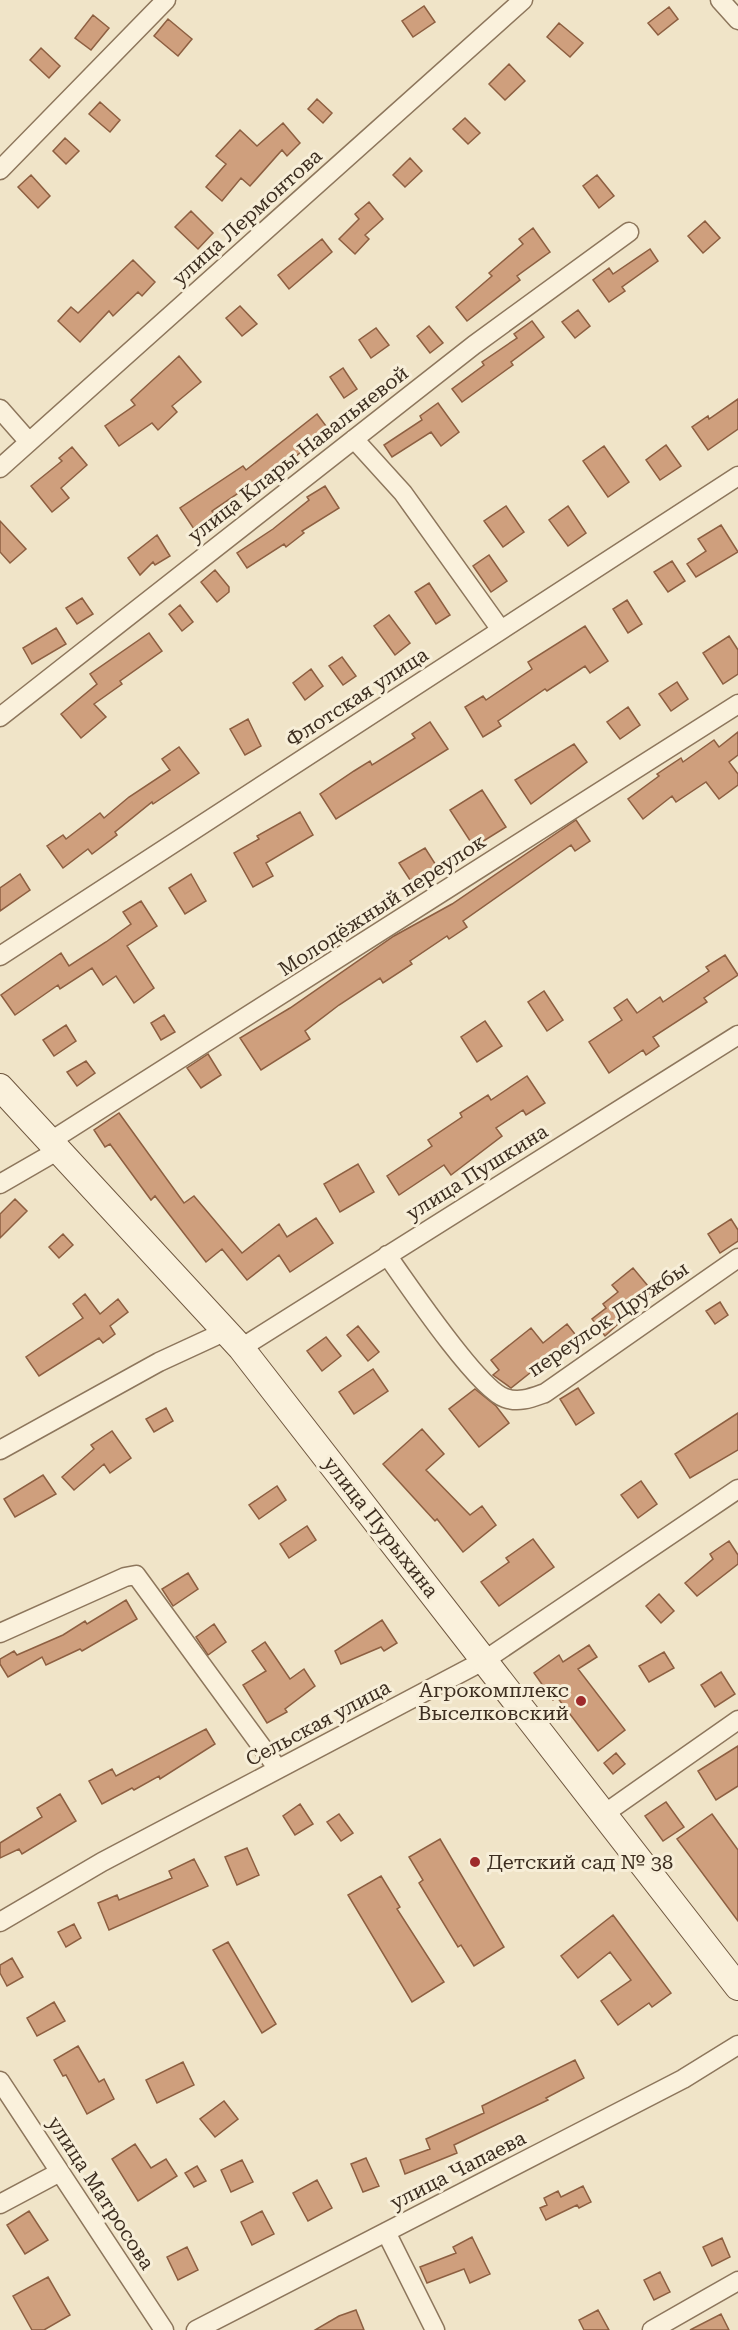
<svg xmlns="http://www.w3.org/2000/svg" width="738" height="2330" font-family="'Roboto Serif',serif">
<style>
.building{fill:#cf9f7d;stroke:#8d5f41;stroke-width:1.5}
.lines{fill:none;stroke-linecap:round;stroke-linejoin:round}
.street-casing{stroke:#8d765c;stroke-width:21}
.secondary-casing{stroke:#6f573f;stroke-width:28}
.street{stroke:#faf1dc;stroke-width:18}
.secondary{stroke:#faf1dc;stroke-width:26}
.poi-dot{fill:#9e2a2b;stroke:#f7eed8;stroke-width:2}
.labels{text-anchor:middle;stroke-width:6;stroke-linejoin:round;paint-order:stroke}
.street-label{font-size:20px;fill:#3d2e20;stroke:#f7eed8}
.poi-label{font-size:20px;fill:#3d2e20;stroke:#f7eed8;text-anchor:end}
</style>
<rect width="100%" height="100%" fill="#f0e4c8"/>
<!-- building -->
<path class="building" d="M424,6l11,16 -22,15 -11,-16z
M669,7l9,12 -20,16 -10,-12z
M93,15l16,13 -18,22 -16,-12z
M168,19l24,20 -14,17 -24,-20z
M559,23l24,20 -13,14 -23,-20z
M41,48l19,18 -11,12 -19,-18z
M509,64l16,17 -20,19 -16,-16z
M317,99l15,14 -9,10 -15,-14z
M100,102l20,18 -10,12 -21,-18z
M465,118l15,15 -12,11 -15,-15z
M283,123l17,20 -13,13 -5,-6 -32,36 -9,-8 -19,23 -16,-14 20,-23 -10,-8 24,-26 17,16z
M65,138l14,13 -13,13 -13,-13z
M410,158l12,13 -17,16 -12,-12z
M31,175l19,21 -12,12 -20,-21z
M597,175l17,21 -15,12 -16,-22z
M369,202l14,17 -18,16 4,4 -14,15 -16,-15 20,-20 -4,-5z
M191,211l22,22 -15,16 -23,-22z
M705,221l15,17 -17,15 -15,-17z
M533,228l17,24 -33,24 3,4 -53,41 -11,-14 36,-31 -3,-3 34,-29 -4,-5z
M322,239l10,13 -43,37 -11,-14z
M650,249l8,12 -36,26 3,4 -16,11 -16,-22 16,-12 4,6z
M133,260l22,22 -13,14 -4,-4 -25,24 -4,-5 -29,31 -22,-21 13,-14 7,6z
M240,306l17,18 -15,12 -16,-18z
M578,310l12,16 -15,12 -13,-16z
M532,321l12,16 -33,25 2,3 -51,37 -10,-13 32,-24 -2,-3 35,-24 -3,-4z
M429,326l14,17 -13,10 -13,-17z
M376,328l13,17 -18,13 -12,-18z
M179,356l22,26 -29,24 5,6 -19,18 -6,-7 -33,23 -14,-20 30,-21 -4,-5z
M343,368l14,21 -13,9 -14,-21z
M738,399v30l-30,21 -16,-23 16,-11 1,3z
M438,403l21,29 -18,14 -10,-14 -39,25 -8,-12 38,-25 -2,-4z
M317,414l12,16 -52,41 -2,-3 -63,43 3,3 -21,15 -14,-21 63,-42 3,4z
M666,445l15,21 -21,14 -14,-20z
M604,446l25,36 -21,15 -25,-36z
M72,447l15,18 -26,23 8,10 -17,14 -21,-26 31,-25 -3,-3z
M325,486l14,22 -37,23 2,2 -18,14 -2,-3 -37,24 -10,-15 36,-24 36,-29 -2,-3z
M506,506l18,26 -21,15 -19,-26z
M568,506l18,27 -18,13 -19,-26z
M0,521l26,28 -16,14 -10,-11z
M721,525l17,27 -42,25 -9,-13 19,-13 -8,-12z
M157,535l13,21 -15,9 -2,-3 -13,13 -12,-17z
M489,555l18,26 -16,11 -18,-26z
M672,561l13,20 -17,11 -14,-20z
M215,570l14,17v5l-12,10 -16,-20z
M429,583l21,32 -14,9 -21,-32z
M82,598l11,16 -16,10 -11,-16z
M627,600l15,24 -14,9 -15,-24z
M180,605l13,17 -11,9 -13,-17z
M389,615l21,28 -15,12 -21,-29z
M585,626l23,35 -18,12 -5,-7 -38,25 -2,-2 -47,32 3,5 -18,11 -18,-30 18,-11 3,4 46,-31 -4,-7z
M56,628l10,16 -34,20 -9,-16z
M149,633l13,18 -42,30 2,3 -28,20 12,13 -25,21 -20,-24 36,-30 -7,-10z
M729,636l9,14v24l-15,10 -20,-31z
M342,657l14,19 -13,9 -14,-19z
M311,669l12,17 -18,14 -12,-17z
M677,682l11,17 -17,12 -12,-17z
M628,707l12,18 -20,14 -13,-17z
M248,719l13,27 -16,9 -15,-26z
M430,722l18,27 -112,70 -16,-25 34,-23 16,-10 2,4 43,-27 -3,-4z
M738,732v23l-9,7 9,12v11l-19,14 -13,-17 -30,20 -4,-6 -29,23 -15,-20 31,-23 -2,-2 24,-16 2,4 31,-22 5,7z
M574,744l13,18 -56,42 -16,-24z
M179,747l20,26 -46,31 -1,-2 -37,30 2,3 -25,19 -4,-5 -25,19 -16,-22 16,-11 3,4 34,-26 4,5 25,-21 41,-27 -8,-11z
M482,790l24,37 -32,20 -24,-37z
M300,812l13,23 -47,28 7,13 -20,11 -19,-34 25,-14 -2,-3z
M576,820l14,21 -15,10 -4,-6 -108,76 4,6 -18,12 -2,-3 -37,25 2,3 -29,19 -3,-5 -41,27 -34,26 5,8 -49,31 -21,-32 50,-30 104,-72 58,-32z
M425,848l16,25 -25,16 -17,-26z
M20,874l10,16 -30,21v-23z
M191,874l15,27 -21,13 -16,-26z
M141,901l16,25 -30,20 27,42 -20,15 -18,-27 -13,9 -11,-17 -32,21 -2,-4 -43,30 -14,-20 60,-42 8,13 37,-24 25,-18 -8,-12z
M725,955l13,20 -34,23 3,4 -54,35 6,9 -13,9 -3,-5 -34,23 -20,-31 33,-22 -8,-12 13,-9 10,14 23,-16 3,5 46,-31 -3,-4z
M544,991l19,29 -16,11 -19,-29z
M164,1015l11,17 -14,8 -10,-17z
M485,1021l17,25 -25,16 -16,-25z
M66,1025l10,16 -22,15 -11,-16z
M208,1054l13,21 -20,13 -14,-20z
M86,1061l9,12 -18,13 -10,-14z
M527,1076l18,27 -19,12 -3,-5 -27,18 6,8 -51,39 -7,-10 -45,30 -12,-19 45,-30 -4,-6 34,-23 -2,-4 28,-18 3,5z
M119,1113l65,90 10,-7 48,57 37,-29 8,13 29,-19 17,25 -43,29 -11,-17 -32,25 -25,-31 -16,13 -51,-66 -4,4 -41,-56 -5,3 -11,-17z
M358,1164l16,28 -34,20 -16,-28z
M15,1199l12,12 -27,27v-24z
M731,1219l7,11v11l-18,12 -12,-19z
M63,1234l10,11 -14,13 -10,-11z
M633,1268l20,24 -48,44 -13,-17 14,-11 -3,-4 15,-12 -6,-7z
M85,1294l15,20 18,-15 10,13 -18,14 5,8 -12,9 -4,-5 -60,38 -13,-19 57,-39 -10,-14z
M720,1302l8,13 -13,9 -9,-13z
M567,1324l15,19 -17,13 -5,-7 -49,39 -18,-13 6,-5 -8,-10 40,-32 12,15z
M358,1326l21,26 -11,9 -21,-26z
M326,1337l15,19 -19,15 -15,-20z
M373,1369l15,22 -34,23 -15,-22z
M578,1388l16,25 -18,12 -16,-26z
M475,1389l21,17 13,17 -30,24 -30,-38z
M166,1408l7,13 -19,11 -8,-13z
M738,1413v37l-48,28 -15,-24z
M422,1429l22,25 -18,16 44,45 12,-9 14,19 -33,27 -26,-33 -2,2 -11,-12 -41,-45z
M112,1431l19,27 -21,15 -6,-9 -30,26 -12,-13 32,-28 -3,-4z
M43,1475l13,19 -41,23 -11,-18z
M641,1481l16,23 -19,14 -17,-23z
M277,1486l9,14 -27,19 -10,-14z
M307,1526l9,14 -27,18 -9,-14z
M533,1539l21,28 -55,39 -18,-24 28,-20 -3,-4z
M729,1541l9,14v9l-41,32 -12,-13 28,-24 -3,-5z
M188,1573l10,16 -25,17 -11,-17z
M659,1594l15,17 -13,12 -15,-17z
M126,1600l11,19 -55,32 -2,-2 -34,16 -4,-8 -34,20 -8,-13v-5l14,-8 3,4 46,-20 22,-14 2,3z
M382,1620l15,23 -13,8 -3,-4 -40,17 -6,-13z
M214,1624l12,18 -18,13 -12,-18z
M265,1642l25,37 14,-10 11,17 -30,23 2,3 -20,11 -24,-38 23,-14 -14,-20z
M589,1645l8,12 -19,12 47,61 -27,21 -41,-54 -4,3 -19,-27 25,-18 4,7z
M664,1652l10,16 -25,14 -10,-16z
M721,1672l14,22 -20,13 -14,-22z
M206,1729l9,15 -55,35 -1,-3 -25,14 -2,-2 -30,16 -13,-23 23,-12 4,7z
M738,1746v40l-22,14 -18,-29z
M616,1753l9,11 -12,10 -9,-11z
M60,1794l16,27 -54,33 -3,-5 -19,9v-15l42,-26 -5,-9z
M666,1802l18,25 -21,14 -18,-25z
M300,1804l13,20 -18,11 -12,-19z
M339,1814l14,19 -12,8 -14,-19z
M712,1814l26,36v71l-61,-82z
M440,1839l64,108 -30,19 -13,-21 -3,2 -39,-64 4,-3 -14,-23z
M247,1848l12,27 -22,10 -12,-28z
M194,1859l14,27 -99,44 -11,-27 19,-8 2,5 53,-22 -3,-7z
M381,1876l19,31 -3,2 47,73 -32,20 -64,-107z
M613,1915l58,78 -19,14 -3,-4 -31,22 -17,-24 30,-21 -21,-28 -32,26 -17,-22z
M74,1924l7,14 -15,9 -8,-15z
M228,1942l48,82 -14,9 -49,-83z
M12,1958l11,19 -16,9 -7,-13v-8z
M54,2002l11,19 -28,15 -10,-18z
M78,2046l21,36 5,-3 10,20 -27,15 -21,-39 -3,1 -9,-16z
M575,2060l9,18 -38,20 2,2 -94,45 3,8 -52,21 -5,-14 30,-11 -4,-10 58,-26 -2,-7z
M183,2062l11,23 -37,18 -11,-23z
M224,2101l14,18 -23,18 -15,-18z
M135,2144l16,24 15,-9 11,17 -39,25 -26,-42z
M366,2158l13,28 -16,6 -12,-28z
M242,2160l11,22 -22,10 -10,-22z
M197,2166l9,15 -12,6 -9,-14z
M317,2180l15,28 -24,13 -15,-28z
M583,2186l8,16 -12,6 -2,-3 -31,15 -6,-12 7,-3 -3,-7 14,-7 3,6z
M29,2211l19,29 -23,14 -18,-29z
M262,2211l12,23 -22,11 -11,-23z
M472,2237l18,37 -20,9 -6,-14 -37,14 -7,-16 36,-14 -3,-6z
M722,2238l8,19 -18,9 -9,-19z
M187,2247l11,23 -20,10 -11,-23z
M660,2272l10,20 -16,8 -10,-20z
M48,2277l22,38 -26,15h-12l-19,-34z
M356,2310l8,20h-49l24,-14z
M598,2310l11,20h-25l-5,-10z
M721,2314l8,16h-39z"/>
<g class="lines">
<!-- street casing -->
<g class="street-casing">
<path id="street" d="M720,0l18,20
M0,170l166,-170
M0,409l29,33
M354,439l49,54 98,137
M0,468l523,-468
M0,717l474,-372 155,-113
M0,956l738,-480
M49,1142l689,-438
M0,1184l57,-33
M387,1255c19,27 91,134 118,143 14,5 26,0 40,-5l193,-135
M241,1348l497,-313
M0,1450l159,-88 65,-30
M0,1633l125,-56 11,-2 142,194
M604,1814l134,-94
M0,1922l102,-60 383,-202 253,-171
M0,2081l164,249
M0,2204l60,-32
M386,2232l49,98
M196,2330l487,-251 55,-34
M652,2330l86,-49"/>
</g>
<!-- secondary casing -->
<g class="secondary-casing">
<path id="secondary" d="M0,1087l241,261 497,639"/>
</g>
<!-- street -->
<use href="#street" class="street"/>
<!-- secondary -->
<use href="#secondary" class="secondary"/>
</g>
<!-- markers -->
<g class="poi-dot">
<circle cx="581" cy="1701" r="6"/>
<circle cx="475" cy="1862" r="6"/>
</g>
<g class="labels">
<!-- street labels -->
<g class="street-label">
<text transform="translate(247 217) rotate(-42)" y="7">улица Лермонтова</text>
<text transform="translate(298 454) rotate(-38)" y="7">улица Клары Навальневой</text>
<text transform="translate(357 697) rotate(-33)" y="7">Флотская улица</text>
<text transform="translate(382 905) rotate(-33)" y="7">Молодёжный переулок</text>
<text transform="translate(477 1172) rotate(-32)" y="7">улица Пушкина</text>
<text transform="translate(608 1319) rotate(-34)" y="7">переулок Дружбы</text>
<text transform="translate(381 1527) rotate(52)" y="7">улица Пурыхина</text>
<text transform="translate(318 1723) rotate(-28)" y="7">Сельская улица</text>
<text transform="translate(458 2170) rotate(-27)" y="7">улица Чапаева</text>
<text transform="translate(101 2193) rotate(57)" y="7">улица Матросова</text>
</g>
<!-- poi labels -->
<g class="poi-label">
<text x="569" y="1697">Агрокомплекс<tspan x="569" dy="23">Выселковский</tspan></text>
<text x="487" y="1869" text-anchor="start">Детский сад № 38</text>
</g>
</g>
</svg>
